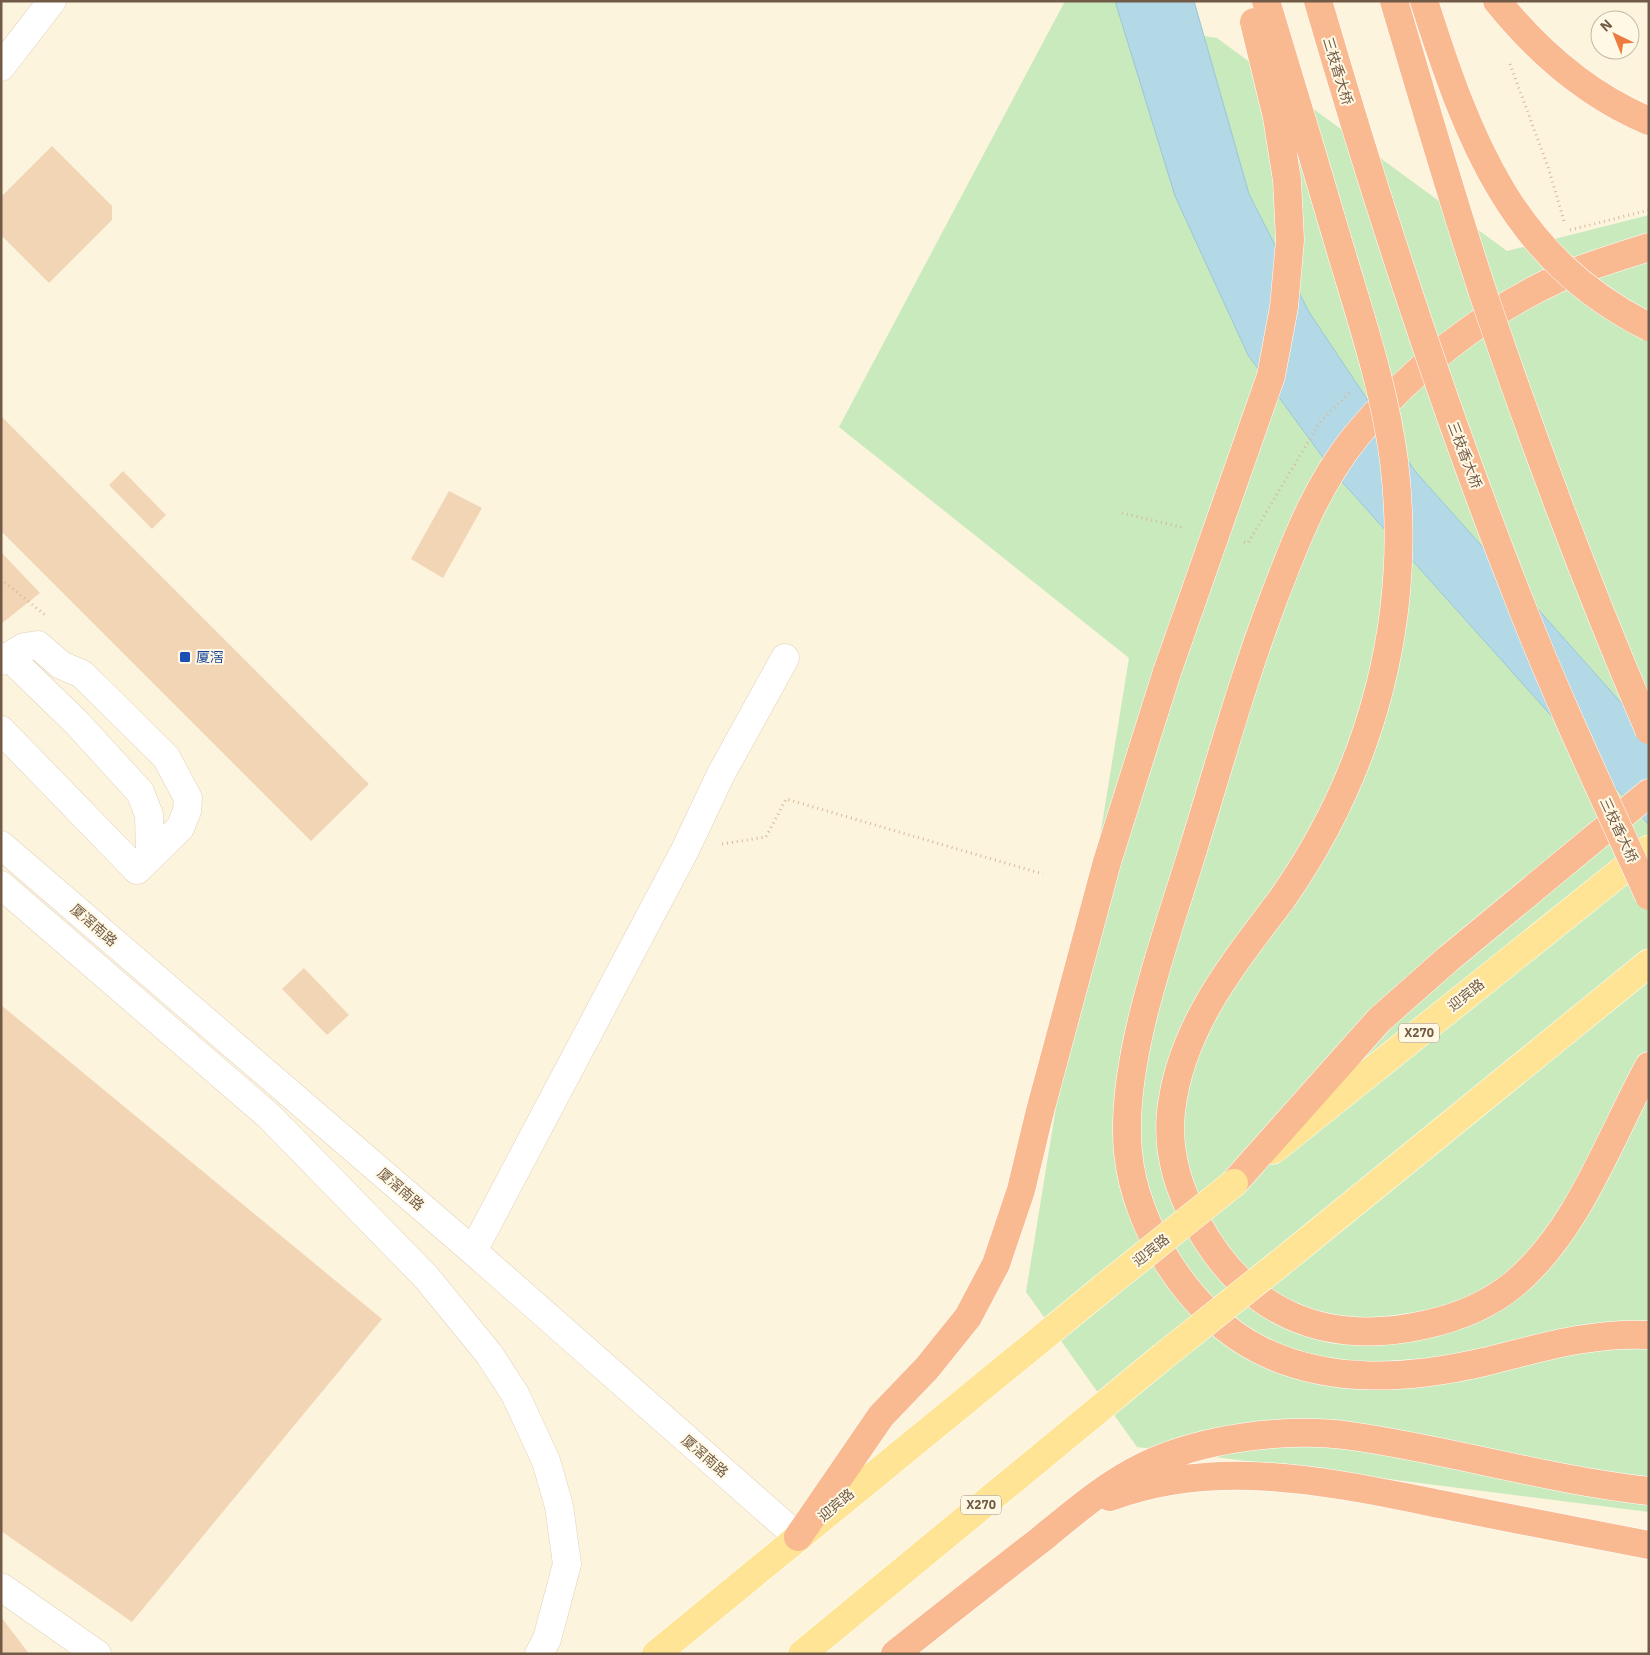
<svg xmlns="http://www.w3.org/2000/svg" width="1650" height="1655" font-family="'IBM Plex Sans','Noto Sans SC',sans-serif">
<style>
.green{fill:#c9eabd}
.water{fill:#b3d8e6;stroke:#99c6d8}
.building{fill:#f2d5b5}
.lines{fill:none;stroke-linecap:round;stroke-linejoin:round}
.minor-casing{stroke:#e0d1ba;stroke-width:29}
.major-casing{stroke:#fff;stroke-width:29}
.highway-casing{stroke:#fff;stroke-width:29}
.path{stroke:#d7b999;stroke-width:3;stroke-dasharray:1 4;stroke-linecap:butt}
.minor{stroke:#fff;stroke-width:28}
.major{stroke:#fee494;stroke-width:28}
.highway{stroke:#f9ba92;stroke-width:28}
.major-bridge-casing{stroke:#fff;stroke-width:29;stroke-linecap:butt}
.highway-bridge-casing{stroke:#fff;stroke-width:29;stroke-linecap:butt}
.major-bridge{stroke:#fee494;stroke-width:28}
.highway-bridge{stroke:#f9ba92;stroke-width:28}
.transit-dot{fill:#1a4fb4;stroke:#fff8e4;stroke-width:2}
.labels{text-anchor:middle;stroke-width:4;stroke-linejoin:round;paint-order:stroke}
.shield{fill:#fff8e4;stroke:#9c8a75;stroke-width:1}
.shield-label{font-size:12px;font-weight:bold;fill:#725b46}
.street-label{font-size:14px;fill:#725b46;stroke:#fff8e4}
.transit-label{font-size:14px;fill:#164399;stroke:#fff8e4;text-anchor:start}
</style>
<rect width="100%" height="100%" fill="#fdf4de"/>
<!-- green -->
<path class="green" d="M1065,1h50l60,194 73,160 87,119 314,351v687l-512,-65 -111,-155 103,-634 -290,-231z
M1204,36l13,2 290,213 142,-36v519l-234,-263 -106,-159 -60,-118z"/>
<!-- water -->
<path class="water" d="M1115,1h79l55,193 60,118 106,159 234,263v91l-314,-351 -87,-119 -73,-159z"/>
<!-- building -->
<path class="building" d="M52,146l60,60v14l-63,63 -48,-48v-38z
M1,416l368,368 -58,57 -310,-310z
M123,471l43,44 -14,14 -43,-44z
M449,491l33,17 -39,70 -32,-19z
M1,552l39,41 -39,31z
M304,968l45,47 -22,20 -45,-46z
M1,1005l381,314 -250,303 -131,-91z
M1,1617l20,26 8,11h-28z"/>
<g class="lines">
<!-- minor casing -->
<g class="minor-casing">
<path id="minor" d="M1,67l51,-66
M8,656l69,67 63,69 9,23 1,37 -9,13
M1,661l23,-14 14,-2 23,20 21,9 84,83 22,41 -1,13 -7,17 -43,42
M1,730l136,140
M1,845l472,406 325,286
M1,885l268,231 157,161 63,77 26,40 31,67 13,45 8,58 -20,75 -8,15
M473,1251l212,-401 36,-76 64,-116
M1,1587l96,67"/>
</g>
<!-- major casing -->
<g class="major-casing">
<path id="major" d="M1273,1150l376,-301
M1290,1255l359,-292
M656,1654l452,-370
M802,1654l359,-296"/>
</g>
<!-- highway casing -->
<g class="highway-casing">
<path id="highway" d="M1497,1c42,52 90,94 152,120
M1649,247c-31,10 -62,19 -92,32 -76,35 -147,92 -200,156 -40,49 -62,107 -84,165 -30,79 -53,162 -78,243 -27,90 -76,216 -67,309 7,76 63,164 132,198 70,35 150,29 224,12 56,-14 107,-30 165,-27
M1282,899c-49,65 -102,129 -111,213 -4,38 7,76 25,109 49,92 128,126 228,104 32,-7 65,-20 90,-41 64,-53 96,-147 135,-218
M1234,1183l145,-163 69,-61 201,-166
M1110,1497c110,-41 224,-14 335,8 68,14 136,27 204,40
M798,1537l83,-121 46,-48 41,-51 28,-53 25,-74 18,-75 68,-253 60,-190
M895,1654c48,-38 96,-76 144,-113 33,-27 66,-56 105,-75 58,-28 143,-39 207,-30 100,14 197,44 298,55"/>
</g>
<!-- path -->
<path class="path" d="M1510,64l38,103 16,54
M1570,230l79,-20
M1122,513l63,15
M1244,542l4,1 72,-121 31,-31
M1,579l44,36
M722,844l44,-7 20,-38 257,75"/>
<!-- minor -->
<use href="#minor" class="minor"/>
<!-- major -->
<use href="#major" class="major"/>
<!-- highway -->
<use href="#highway" class="highway"/>
<!-- major-bridge casing -->
<g class="major-bridge-casing">
<path id="major-bridge" d="M1108,1284l126,-101
M1161,1358l129,-103"/>
</g>
<!-- highway-bridge casing -->
<g class="highway-bridge-casing">
<path id="highway-bridge" d="M1266,1c26,85 51,169 76,254 20,67 43,136 52,206 19,157 -22,309 -112,438
M1318,1c60,206 126,410 205,609 38,97 83,191 126,286
M1394,1c30,101 59,202 92,301 49,145 103,288 163,428
M1424,1c44,138 87,257 225,326
M1167,672l104,-296 13,-69 6,-67 -3,-60 -10,-63 -23,-95"/>
</g>
<!-- major-bridge -->
<use href="#major-bridge" class="major-bridge"/>
<!-- highway-bridge -->
<use href="#highway-bridge" class="highway-bridge"/>
</g>
<!-- markers -->
<rect class="transit-dot" x="179" y="651" width="12" height="12" rx="2.5"/>
<g class="labels">
<!-- shield labels -->
<g class="shield">
<rect x="1399" y="1023.5" width="40" height="19" rx="4"/>
<rect x="961" y="1495.5" width="40" height="19" rx="4"/>
</g>
<g class="shield-label">
<text x="1419" y="1037">X270</text>
<text x="981" y="1509">X270</text>
</g>
<!-- street labels -->
<g class="street-label">
<text transform="translate(1338 71) rotate(73)" y="5">三枝香大桥</text>
<text transform="translate(1465 455) rotate(69)" y="5">三枝香大桥</text>
<text transform="translate(1619 830) rotate(65)" y="5">三枝香大桥</text>
<text transform="translate(94 925) rotate(41)" y="5">厦滘南路</text>
<text transform="translate(1466 995) rotate(-39)" y="5">迎宾路</text>
<text transform="translate(401 1189) rotate(41)" y="5">厦滘南路</text>
<text transform="translate(1151 1250) rotate(-39)" y="5">迎宾路</text>
<text transform="translate(705 1456) rotate(41)" y="5">厦滘南路</text>
<text transform="translate(836 1505) rotate(-40)" y="5">迎宾路</text>
</g>
<!-- transit labels -->
<g class="transit-label">
<text x="196" y="662">厦滘</text>
</g>
</g>
<!-- border -->
<rect width="1650" height="1655" fill="none" stroke="#725b46" stroke-width="5"/>
<!-- north arrow -->
<g transform="translate(1615 35) rotate(317)"><circle r="24" fill="#fff8e4" stroke="#c7b9a5"/>
<path d="M0-4L9 19L0 12L-9 19Z" fill="#eb7b3f"/>
<text y="-8" font-size="14" font-weight="bold" text-anchor="middle" fill="#725b46">N</text>
</g>
</svg>
